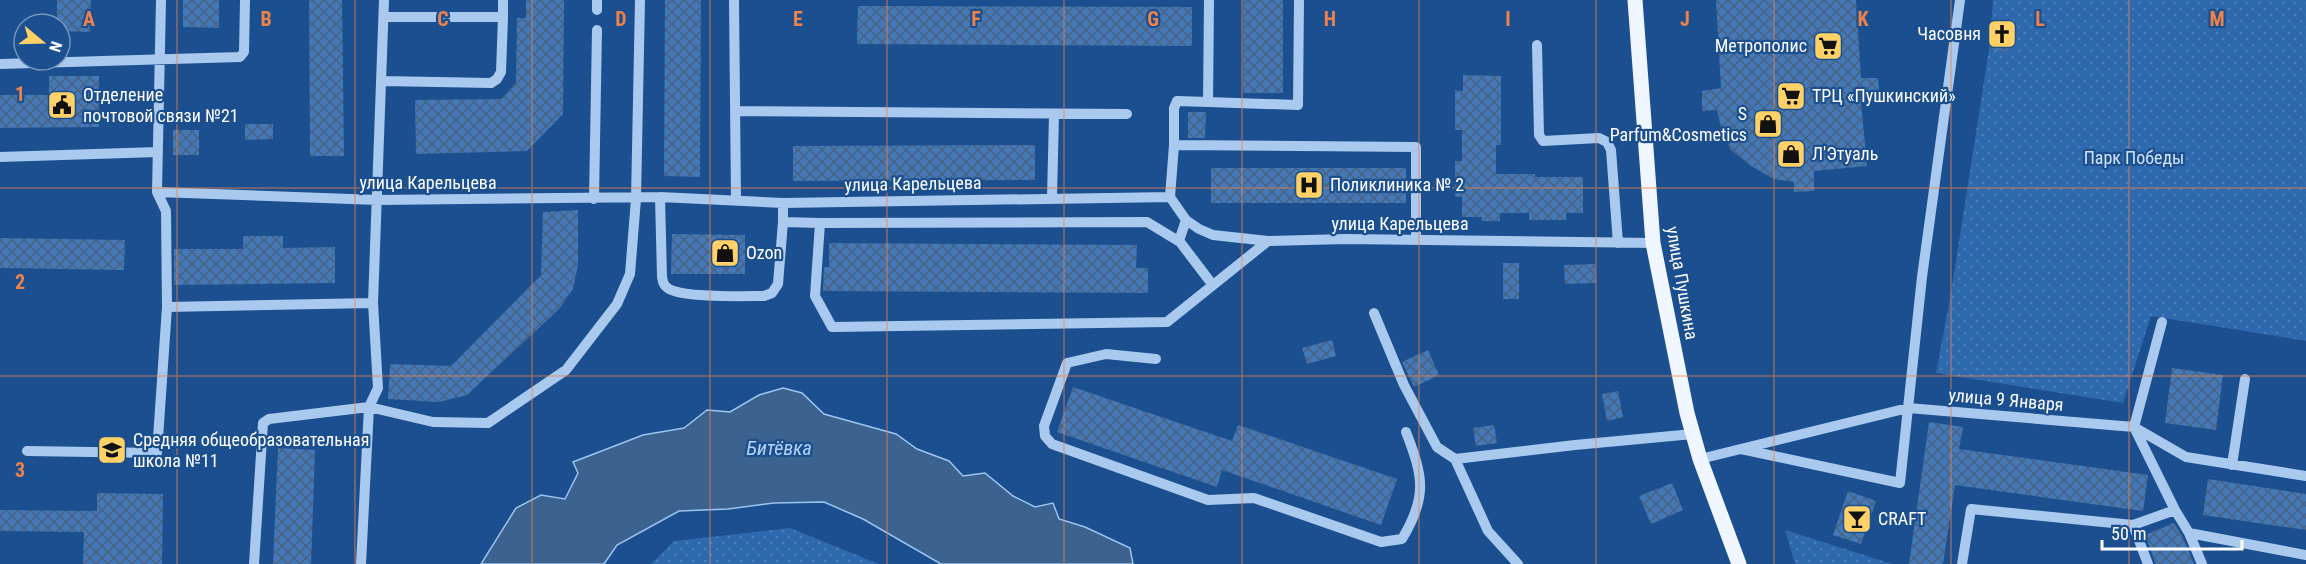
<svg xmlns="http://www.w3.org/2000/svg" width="2306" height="564" font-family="'Roboto Condensed',sans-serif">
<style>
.park{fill:url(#park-dots)}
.water{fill:#3c6290;stroke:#9cc4f0;stroke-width:1.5}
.building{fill:url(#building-cross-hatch)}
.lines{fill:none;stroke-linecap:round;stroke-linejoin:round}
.minor{stroke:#a9c9ee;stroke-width:10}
.major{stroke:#f0f6ff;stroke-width:15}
.grid{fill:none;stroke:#ee8249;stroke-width:1.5;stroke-opacity:0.55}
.labels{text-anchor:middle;stroke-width:4.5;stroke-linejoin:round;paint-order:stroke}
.poi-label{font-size:18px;fill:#fff;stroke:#1b4f8f;text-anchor:start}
.park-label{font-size:18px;fill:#cfe3fa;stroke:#1b4f8f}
.street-label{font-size:18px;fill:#fff;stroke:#1b4f8f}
.water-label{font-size:20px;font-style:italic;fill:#b5d3f5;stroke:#1b4f8f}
.grid-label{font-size:20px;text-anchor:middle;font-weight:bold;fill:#ee8249;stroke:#1b4f8f;stroke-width:4.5;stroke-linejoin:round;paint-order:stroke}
</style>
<defs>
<pattern id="park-dots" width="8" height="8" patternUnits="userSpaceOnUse" patternTransform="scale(1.5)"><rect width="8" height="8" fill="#2e69ad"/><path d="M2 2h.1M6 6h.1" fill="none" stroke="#4d80b9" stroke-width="1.8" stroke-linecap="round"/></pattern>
<pattern id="building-cross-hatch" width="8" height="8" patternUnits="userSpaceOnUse" patternTransform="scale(1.5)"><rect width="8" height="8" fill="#4478b7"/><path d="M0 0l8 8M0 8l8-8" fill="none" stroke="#486282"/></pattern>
</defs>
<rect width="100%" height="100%" fill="#1b4f8f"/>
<!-- park -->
<path class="park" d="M1993,0h313v341l-155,-25 -28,87 -187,-30 15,-80 38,-244z
M790,528l89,36h-228l23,-23z
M1785,530l107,34h-97z"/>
<!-- water -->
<path class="water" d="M783,388l19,5 22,21 72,20 21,15 32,12 14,15 22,-3 28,23 22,11 18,-4 6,16 26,8 45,21 3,16h-192l-78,-45 -39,-17 -50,1 -46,6 -49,2 -62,34 -13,19h-123l35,-56 25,-13 24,4 13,-26 -5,-11 70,-27 41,-7 23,-18 23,2 29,-17z"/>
<!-- building -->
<path class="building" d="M57,0h34l-1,32 -30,-1v-7h-3z
M183,0h36v28l-36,-1z
M309,0h33l2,156h-34z
M526,0h38l-1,114 -36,37 -111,3 -1,-54 86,-1 15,-16 1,-65h9z
M665,0h36l-1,177 -36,-1z
M1243,0h40v93h-40z
M1716,0h140l5,78h17l2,23 -19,2 6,63 -53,5v20l-20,1v-10l-20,-3 -23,-13 -20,-16 -9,-18 -5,-22 -15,1v-20l19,-3z
M858,6l334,1v39l-335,-2z
M1995,27l17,3 -4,22 -17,-3z
M1463,75l38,1v69h-5v29h39v3h48v36h-17v7h-37v-7h-29v8h-18v-4h-20v-20h-7v-36h7v-31h-7v-40l8,1z
M49,76h50v51l-99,1v-33h49z
M1188,112h18l-1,26h-17z
M245,124h28v15l-28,1z
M173,130h26v25h-26z
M1035,145v35l-242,1v-35z
M1211,168h195v35h-195z
M578,210v55l-5,24 -14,20 -92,86 -28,7 -51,-3 2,-35 61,2 90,-91 2,-63z
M672,234l73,1v39h-74z
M243,236h40v12l52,-1v36l-161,2v-36h69z
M0,238l125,2 -1,30 -124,-2z
M829,243l308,2 -1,23h12v25l-325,-2 1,-24h5z
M1503,263h16v36h-16z
M1595,264l1,19 -31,1 -1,-19z
M1332,340l4,16 -29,8 -5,-16z
M1428,350l11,25 -25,12 -12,-25z
M2172,368l51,7 -7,55 -51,-7z
M1073,387l159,54 6,-16 159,54 -16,46 -159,-55 -5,17 -160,-55z
M1618,391l5,26 -16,4 -5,-27z
M1929,422l34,5 -4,22 189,26 -5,36 -188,-26 -12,79h-34z
M1494,425l3,18 -21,3 -3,-18z
M278,448l37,2 -4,114h-38z
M2208,479l98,15v36l-103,-15z
M1672,483l11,27 -32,14 -12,-28z
M1848,491l28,10 -15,43 -28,-9z
M97,493l66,1 -1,70h-79l1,-32 -84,-1v-21l97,1z
M2174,523l8,13 12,28h-38l-11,-29z"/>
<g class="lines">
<!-- minor -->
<path class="minor" d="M734,0l2,200
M597,10v-10
M384,17h119v-17
M1537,45l2,90 4,6 56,-3 8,4 4,8 7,93
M0,64l240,-7 4,-5 1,-52
M382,81l109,2 6,-4 4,-7 2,-55
M1208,102l90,3 1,-105
M737,111l390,3
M1174,145l242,2v93
M0,157l158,-5
M157,192l221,8 282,-3 123,6 387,-6
M660,197l2,80c1,6 2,9 7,12 16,9 75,7 95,7l8,-3 6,-9 5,-62
M1170,197l16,23 13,9 14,6 55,6 77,-2 308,4
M1170,197l4,-52v-37l3,-7 31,1 1,-102
M1052,198l2,-84
M594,199l3,-169
M783,203v19l37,1 -5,73 17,31 335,-5 101,-81
M820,223l327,-1 33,20 32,42
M1179,241l7,-21
M167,307l206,-4
M1374,313l30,72 33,62 18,12
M2162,322l-28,105 41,83 14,23 13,31
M1156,359l-50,-5 -39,9 -23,63 1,10 7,8 156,56 46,-2 127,44 21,-3c26,-43 21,-63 4,-107
M1741,449l159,34 22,-206 38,-277
M27,451l130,2 10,-146 -1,-96 -9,-19 4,-192
M1700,459l208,-51 226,19 52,30 120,19
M2232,465l13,-86
M2133,525l15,39
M2189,533l117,22
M254,564l9,-141 6,-4 100,-12 64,15 55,1 78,-53 51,-66 13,-30 6,-75 4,-199
M361,564l8,-157 9,-19 -5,-85 11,-303
M1518,564l-30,-33 -33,-72 120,-14 118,-11
M1962,564l9,-55 162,16 42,-15"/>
<!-- major -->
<path class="major" d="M1635,0l18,243 34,170 13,46 39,105"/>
</g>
<!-- grid -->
<path class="grid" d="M177,0v564M355,0v564M532,0v564M710,0v564M887,0v564M1064,0v564M1242,0v564M1419,0v564M1596,0v564M1774,0v564M1951,0v564M2129,0v564M0,188h2306M0,376h2306"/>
<!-- icons -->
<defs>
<g id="church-square" transform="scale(1.5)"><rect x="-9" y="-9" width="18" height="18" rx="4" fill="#ffd166" stroke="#1b4f8f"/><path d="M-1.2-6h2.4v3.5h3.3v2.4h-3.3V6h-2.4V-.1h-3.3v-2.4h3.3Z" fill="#111"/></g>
<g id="supermarket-square" transform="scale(1.5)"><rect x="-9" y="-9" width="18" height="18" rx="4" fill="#ffd166" stroke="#1b4f8f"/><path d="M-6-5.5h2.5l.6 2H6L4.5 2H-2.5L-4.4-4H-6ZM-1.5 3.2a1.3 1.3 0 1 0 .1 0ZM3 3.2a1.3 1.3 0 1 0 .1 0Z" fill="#111"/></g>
<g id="civic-square" transform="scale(1.5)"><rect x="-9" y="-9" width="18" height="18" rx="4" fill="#ffd166" stroke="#1b4f8f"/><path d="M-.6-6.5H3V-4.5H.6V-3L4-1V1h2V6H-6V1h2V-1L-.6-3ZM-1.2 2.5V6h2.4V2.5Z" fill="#111"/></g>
<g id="shop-square" transform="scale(1.5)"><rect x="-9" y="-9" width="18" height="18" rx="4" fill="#ffd166" stroke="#1b4f8f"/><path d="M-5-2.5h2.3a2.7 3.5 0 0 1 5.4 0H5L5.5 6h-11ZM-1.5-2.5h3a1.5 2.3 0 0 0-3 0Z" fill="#111"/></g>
<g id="hospital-square" transform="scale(1.5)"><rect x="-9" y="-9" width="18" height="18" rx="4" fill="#ffd166" stroke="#1b4f8f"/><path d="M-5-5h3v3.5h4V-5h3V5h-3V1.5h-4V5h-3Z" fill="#111"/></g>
<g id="school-square" transform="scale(1.5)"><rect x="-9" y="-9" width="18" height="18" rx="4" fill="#ffd166" stroke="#1b4f8f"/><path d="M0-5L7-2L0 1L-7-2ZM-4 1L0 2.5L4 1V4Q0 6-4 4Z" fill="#111"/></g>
<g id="bar-square" transform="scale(1.5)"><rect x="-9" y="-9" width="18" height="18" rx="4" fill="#ffd166" stroke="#1b4f8f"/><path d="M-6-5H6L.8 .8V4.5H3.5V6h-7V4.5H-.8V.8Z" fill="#111"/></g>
</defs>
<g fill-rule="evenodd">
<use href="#church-square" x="2002" y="34"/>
<use href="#supermarket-square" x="1828" y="46"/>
<use href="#supermarket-square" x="1791" y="96"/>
<use href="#civic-square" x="62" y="105"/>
<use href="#shop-square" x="1768" y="124"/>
<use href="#shop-square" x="1791" y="154"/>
<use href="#hospital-square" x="1309" y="185"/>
<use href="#shop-square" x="725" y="253"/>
<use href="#school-square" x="112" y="450"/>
<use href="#bar-square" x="1857" y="519"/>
</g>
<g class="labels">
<!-- poi labels -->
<g class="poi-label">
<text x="1981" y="40" text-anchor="end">Часовня</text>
<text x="1807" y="52" text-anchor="end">Метрополис</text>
<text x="83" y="101">Отделение<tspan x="83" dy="21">почтовой связи №21</tspan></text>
<text x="1812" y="102">ТРЦ «Пушкинский»</text>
<text x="1747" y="120" text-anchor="end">S<tspan x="1747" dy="21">Parfum&amp;Cosmetics</tspan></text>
<text x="1812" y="160">Л'Этуаль</text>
<text x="1330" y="191">Поликлиника № 2</text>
<text x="746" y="259">Ozon</text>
<text x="133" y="446">Средняя общеобразовательная<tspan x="133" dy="21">школа №11</tspan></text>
<text x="1878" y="525">CRAFT</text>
</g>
<!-- park labels -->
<g class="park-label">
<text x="2134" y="164">Парк Победы</text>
</g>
<!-- street labels -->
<g class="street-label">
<text x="428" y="189">улица Карельцева</text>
<text transform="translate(913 184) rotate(-1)" y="6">улица Карельцева</text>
<text x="1400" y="230">улица Карельцева</text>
<text transform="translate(1682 283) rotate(80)" y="6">улица Пушкина</text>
<text transform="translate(2006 400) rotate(5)" y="6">улица 9 Января</text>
</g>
<!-- water labels -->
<g class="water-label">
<text x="779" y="455">Битёвка</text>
</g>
</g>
<g class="grid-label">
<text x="89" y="26">A</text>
<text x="266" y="26">B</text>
<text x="443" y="26">C</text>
<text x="621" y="26">D</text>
<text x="798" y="26">E</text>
<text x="976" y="26">F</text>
<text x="1153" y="26">G</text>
<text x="1330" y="26">H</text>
<text x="1508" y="26">I</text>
<text x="1685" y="26">J</text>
<text x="1863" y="26">K</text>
<text x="2040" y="26">L</text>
<text x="2217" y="26">M</text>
<text x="20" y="101">1</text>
<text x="20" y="289">2</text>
<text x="20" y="477">3</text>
</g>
<!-- north arrow -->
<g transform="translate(42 42) rotate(109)"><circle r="28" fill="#1b4f8f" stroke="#7695bc" stroke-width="1.5"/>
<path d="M0-4.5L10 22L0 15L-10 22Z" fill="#ffd166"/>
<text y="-9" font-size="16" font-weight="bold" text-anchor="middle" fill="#ffffff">N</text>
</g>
<!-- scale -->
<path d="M2102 540v9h140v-9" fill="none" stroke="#ffffff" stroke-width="3"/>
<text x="2111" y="540" font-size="18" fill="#ffffff" stroke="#1b4f8f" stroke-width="4.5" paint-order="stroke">50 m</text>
</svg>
